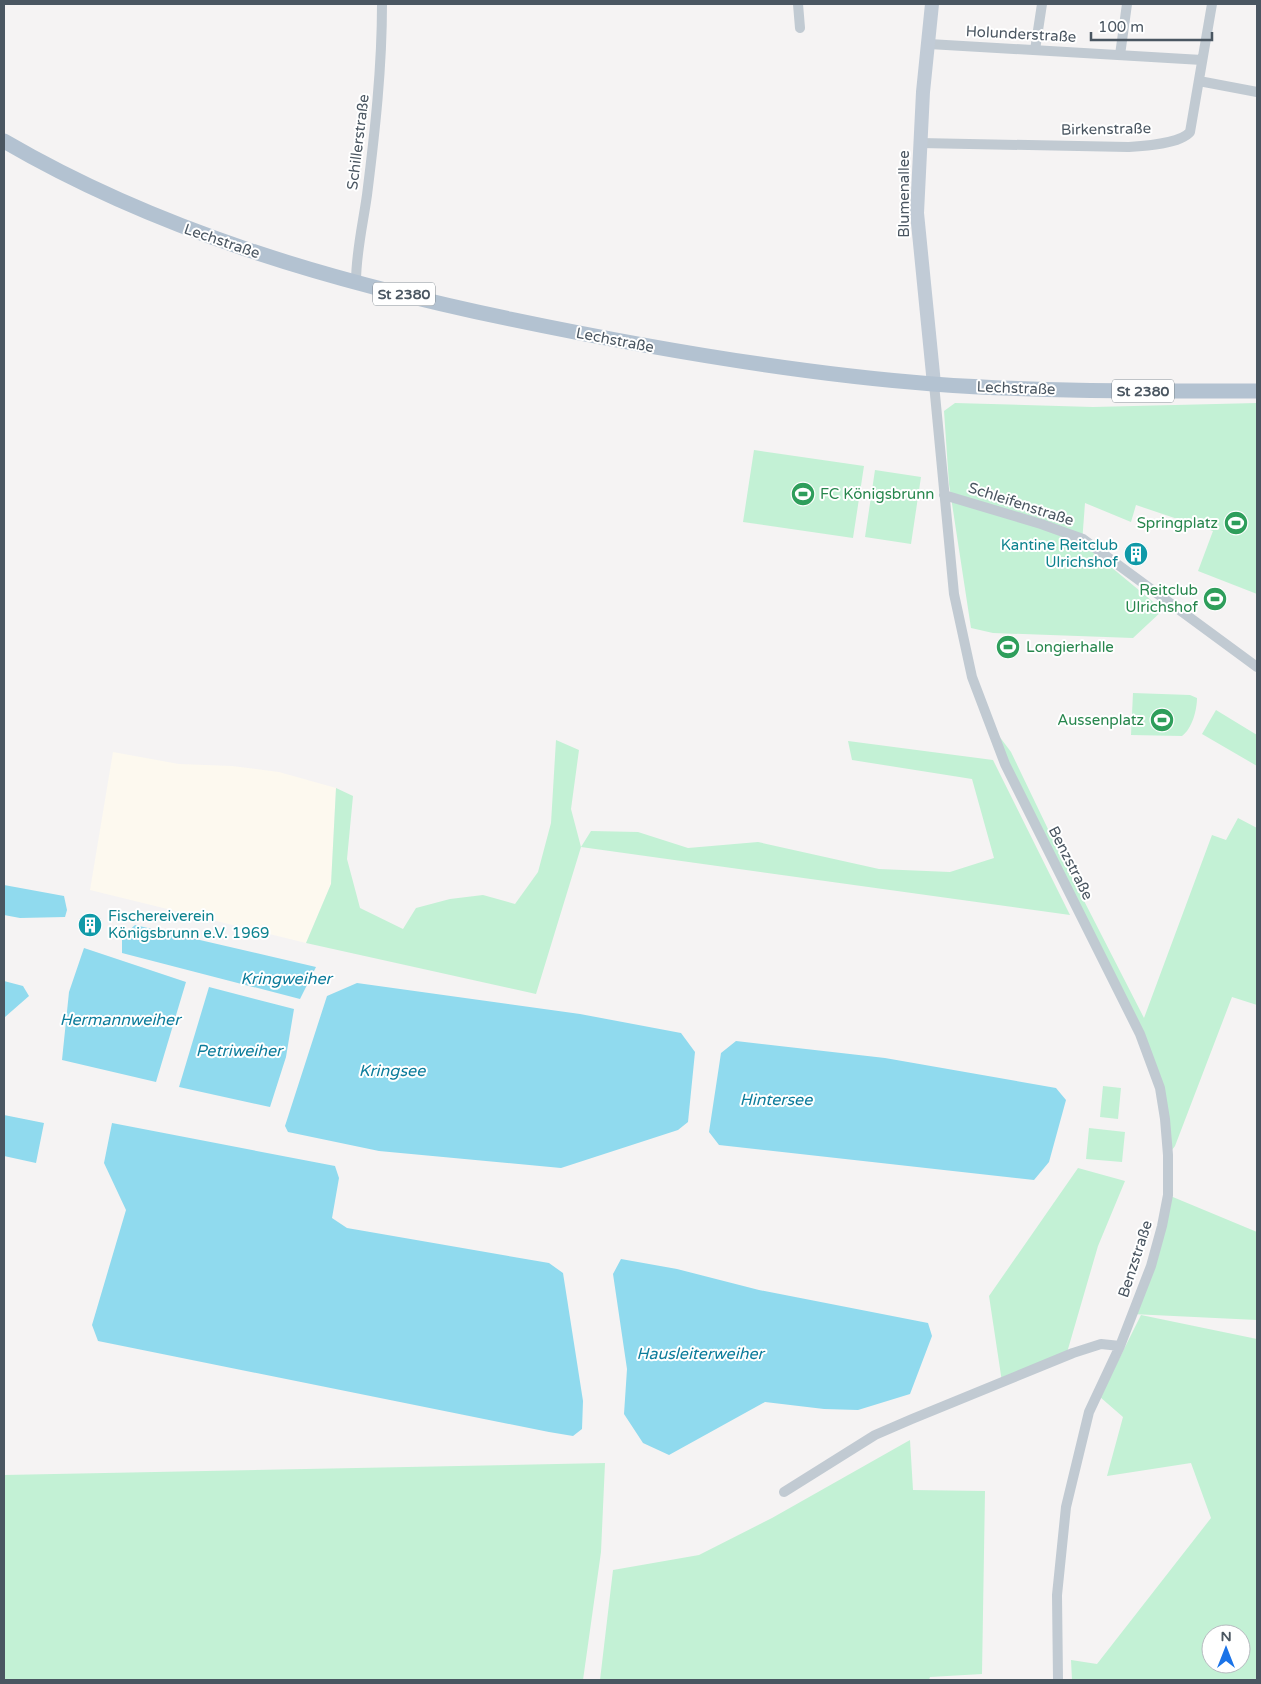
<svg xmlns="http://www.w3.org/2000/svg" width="1261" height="1684" font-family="'Varela Round',sans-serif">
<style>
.commercial{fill:#fdf9ef}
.green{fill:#c3f1d5;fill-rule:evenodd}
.water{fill:#90daee}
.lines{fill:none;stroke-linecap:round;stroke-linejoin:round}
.street{stroke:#c1cad2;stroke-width:10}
.secondary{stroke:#c1cbd6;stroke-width:14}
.primary{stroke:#b3c2d1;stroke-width:15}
.labels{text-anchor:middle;stroke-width:4;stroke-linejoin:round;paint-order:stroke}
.shield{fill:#fff;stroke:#808990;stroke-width:1}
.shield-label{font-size:14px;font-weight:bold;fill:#4a5661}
.street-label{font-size:15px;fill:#4a5661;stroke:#fff}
.leisure-label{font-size:15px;fill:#27864d;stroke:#fff;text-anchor:end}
.culture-label{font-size:15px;fill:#0d838f;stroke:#fff;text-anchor:end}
.water-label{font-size:16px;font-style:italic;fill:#0c7c9b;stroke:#fff}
</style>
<rect width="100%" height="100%" fill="#f5f3f3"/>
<!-- commercial -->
<path class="commercial" d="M113,752l66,12 53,2 47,6 57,16 -5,96 -25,59 -216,-53z"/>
<!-- green -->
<path class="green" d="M955,403l138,4 164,-4v191l-59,-23 15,-40 -77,-26 -5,17 -46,-19 -3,40 81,67 -30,28 -140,-5 -22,-5 -22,-144 -5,-73z
M754,450l110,16 -11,72 -110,-16z
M875,470l46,7 -10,67 -46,-7z
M1133,693l57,2 7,3c0,12 -5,31 -15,38l-51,-1z
M1216,710l41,25v31l-55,-32z
M999,736l12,16 48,100 85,166 68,-183 14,5 12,-22 19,10v177l-25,-8 -57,149 -7,9 -17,-95 -146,-296z
M556,740l23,10 -8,59 10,38 10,-16 47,1 50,16 70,-6 121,27 71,3 44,-14 -22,-79 -120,-19 -4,-19 145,19 77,155 -489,-68 -45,147 -230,-51 25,-59 5,-96 17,8 -6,63 13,49 43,21 13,-21 34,-9 33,-4 32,9 23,-32 13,-49z
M1103,1086l18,2 -3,31 -18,-2z
M1089,1128l36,4 -3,30 -36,-3z
M1078,1168l47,13 -27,65 -32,110 -64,26 -13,-86z
M1168,1195l89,37v88l-125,-6z
M1141,1315l116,24v341h-185l-1,-20 26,4 114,-146 -20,-55 -84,13 16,-59 -23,-20zM1211,1634h30v30h-30z
M910,1440l3,50 72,1 -3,183 -52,3 -1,3h-329l13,-110 86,-15 73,-37z
M605,1463l-4,89 -18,128h-579v-205z"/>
<!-- water -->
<path class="water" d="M4,885l60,11 3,14 -2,7 -45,1 -16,-3z
M135,925l181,42 -16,32 -178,-46v-16z
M84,948l102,34 -30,100 -94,-22 7,-68z
M4,981l19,5 6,10 -24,21z
M357,983l223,31 101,19 14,19 -7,70 -10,8 -117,38 -182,-17 -91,-19 -3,-6 42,-130z
M209,987l85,22 -8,48 -16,50 -91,-20z
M736,1041l149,17 171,30 10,12 -17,62 -15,18 -315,-35 -10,-13 12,-79z
M4,1115l40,8 -8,40 -32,-7z
M112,1123l223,43 4,12 -7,40 15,10 202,35 14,10 20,128 -1,28 -9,7 -24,-4 -451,-91 -6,-16 34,-115 -22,-47z
M621,1259l56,10 82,21 169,33 4,13 -22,58 -52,16 -34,-1 -59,-7 -96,53 -26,-12 -19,-29 3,-45 -14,-95z"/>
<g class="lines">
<!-- street -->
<path class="street" d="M798,4l2,24
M929,44l273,16
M1035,50l7,-46
M1120,55l7,-51
M1199,81l58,11
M920,143l208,4c16,-1 52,-3 62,-15l22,-128
M356,282c0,-30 7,-58 11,-87 8,-64 15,-127 15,-191
M934,384l20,210 18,83 33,87 135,270 20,54 5,31 3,36v40l-6,31 -11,40 -31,80 -31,66 -23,95 -9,88 1,85
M944,495l97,29 42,15 174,128
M784,1492l91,-57 37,-16 161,-66 28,-9 19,2"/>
<!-- secondary -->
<path class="secondary" d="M932,4l-9,88 -6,121 17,171"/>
<!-- primary -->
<path class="primary" d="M4,141c156,91 330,141 506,178 139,29 281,54 423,65 108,8 216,7 324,7"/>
</g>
<!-- icons -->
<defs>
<g id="stadium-disc" transform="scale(1.25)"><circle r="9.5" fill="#2e9e5b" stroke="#fff"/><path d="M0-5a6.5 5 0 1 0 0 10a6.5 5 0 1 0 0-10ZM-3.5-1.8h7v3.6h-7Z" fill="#fff"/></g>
<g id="building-disc" transform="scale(1.25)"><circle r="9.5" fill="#0f9aa8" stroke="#fff"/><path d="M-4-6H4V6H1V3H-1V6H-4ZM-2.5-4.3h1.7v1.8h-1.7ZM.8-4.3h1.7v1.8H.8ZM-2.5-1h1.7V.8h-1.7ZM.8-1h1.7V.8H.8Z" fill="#fff"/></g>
</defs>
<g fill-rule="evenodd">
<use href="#stadium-disc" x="803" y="494"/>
<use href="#stadium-disc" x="1236" y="523"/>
<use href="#building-disc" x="1136" y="554"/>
<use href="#stadium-disc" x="1215" y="599"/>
<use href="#stadium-disc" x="1008" y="647"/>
<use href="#stadium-disc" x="1162" y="720"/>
<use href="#building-disc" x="90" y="925"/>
</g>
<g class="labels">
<!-- shield labels -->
<g class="shield">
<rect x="373" y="282.5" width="62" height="23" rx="4"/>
<rect x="1112" y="379.5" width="62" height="23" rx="4"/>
</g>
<g class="shield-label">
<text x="404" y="299">St 2380</text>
<text x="1143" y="396">St 2380</text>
</g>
<!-- street labels -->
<g class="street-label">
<text transform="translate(1021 34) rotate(3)" y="5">Holunderstraße</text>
<text transform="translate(1106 129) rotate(-1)" y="5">Birkenstraße</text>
<text transform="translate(358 142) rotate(-83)" y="5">Schillerstraße</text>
<text transform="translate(904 194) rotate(-90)" y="5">Blumenallee</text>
<text transform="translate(222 241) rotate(19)" y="5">Lechstraße</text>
<text transform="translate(615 340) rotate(11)" y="5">Lechstraße</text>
<text transform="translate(1016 388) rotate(2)" y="5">Lechstraße</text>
<text transform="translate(1021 504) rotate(18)" y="5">Schleifenstraße</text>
<text transform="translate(1071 863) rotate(63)" y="5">Benzstraße</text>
<text transform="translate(1135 1259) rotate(-72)" y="5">Benzstraße</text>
</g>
<!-- leisure labels -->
<g class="leisure-label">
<text x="820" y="499" text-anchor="start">FC Königsbrunn</text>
<text x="1218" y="528">Springplatz</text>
<text x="1198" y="595">Reitclub<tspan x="1198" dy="17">Ulrichshof</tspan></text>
<text x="1026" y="652" text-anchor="start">Longierhalle</text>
<text x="1144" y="725">Aussenplatz</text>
</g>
<!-- culture labels -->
<g class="culture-label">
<text x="1118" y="550">Kantine Reitclub<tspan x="1118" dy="17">Ulrichshof</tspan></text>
<text x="108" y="921" text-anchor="start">Fischereiverein<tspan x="108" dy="17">Königsbrunn e.V. 1969</tspan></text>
</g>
<!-- water labels -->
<g class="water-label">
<text x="286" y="984">Kringweiher</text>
<text x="120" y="1025">Hermannweiher</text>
<text x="239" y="1056">Petriweiher</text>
<text x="392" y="1076">Kringsee</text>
<text x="776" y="1105">Hintersee</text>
<text x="700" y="1359">Hausleiterweiher</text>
</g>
</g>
<!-- border -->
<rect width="1261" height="1684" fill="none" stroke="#4a5661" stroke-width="10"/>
<!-- north arrow -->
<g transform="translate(1226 1649)"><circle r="24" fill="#ffffff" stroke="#b7bbc0"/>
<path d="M0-4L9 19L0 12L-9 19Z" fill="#1a73e8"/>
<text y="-8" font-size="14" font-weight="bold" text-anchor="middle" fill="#4a5661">N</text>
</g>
<!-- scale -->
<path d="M1091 32v8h121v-8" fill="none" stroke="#4a5661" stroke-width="2.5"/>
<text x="1098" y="32" font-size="15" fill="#4a5661" stroke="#ffffff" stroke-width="4" paint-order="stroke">100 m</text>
</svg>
